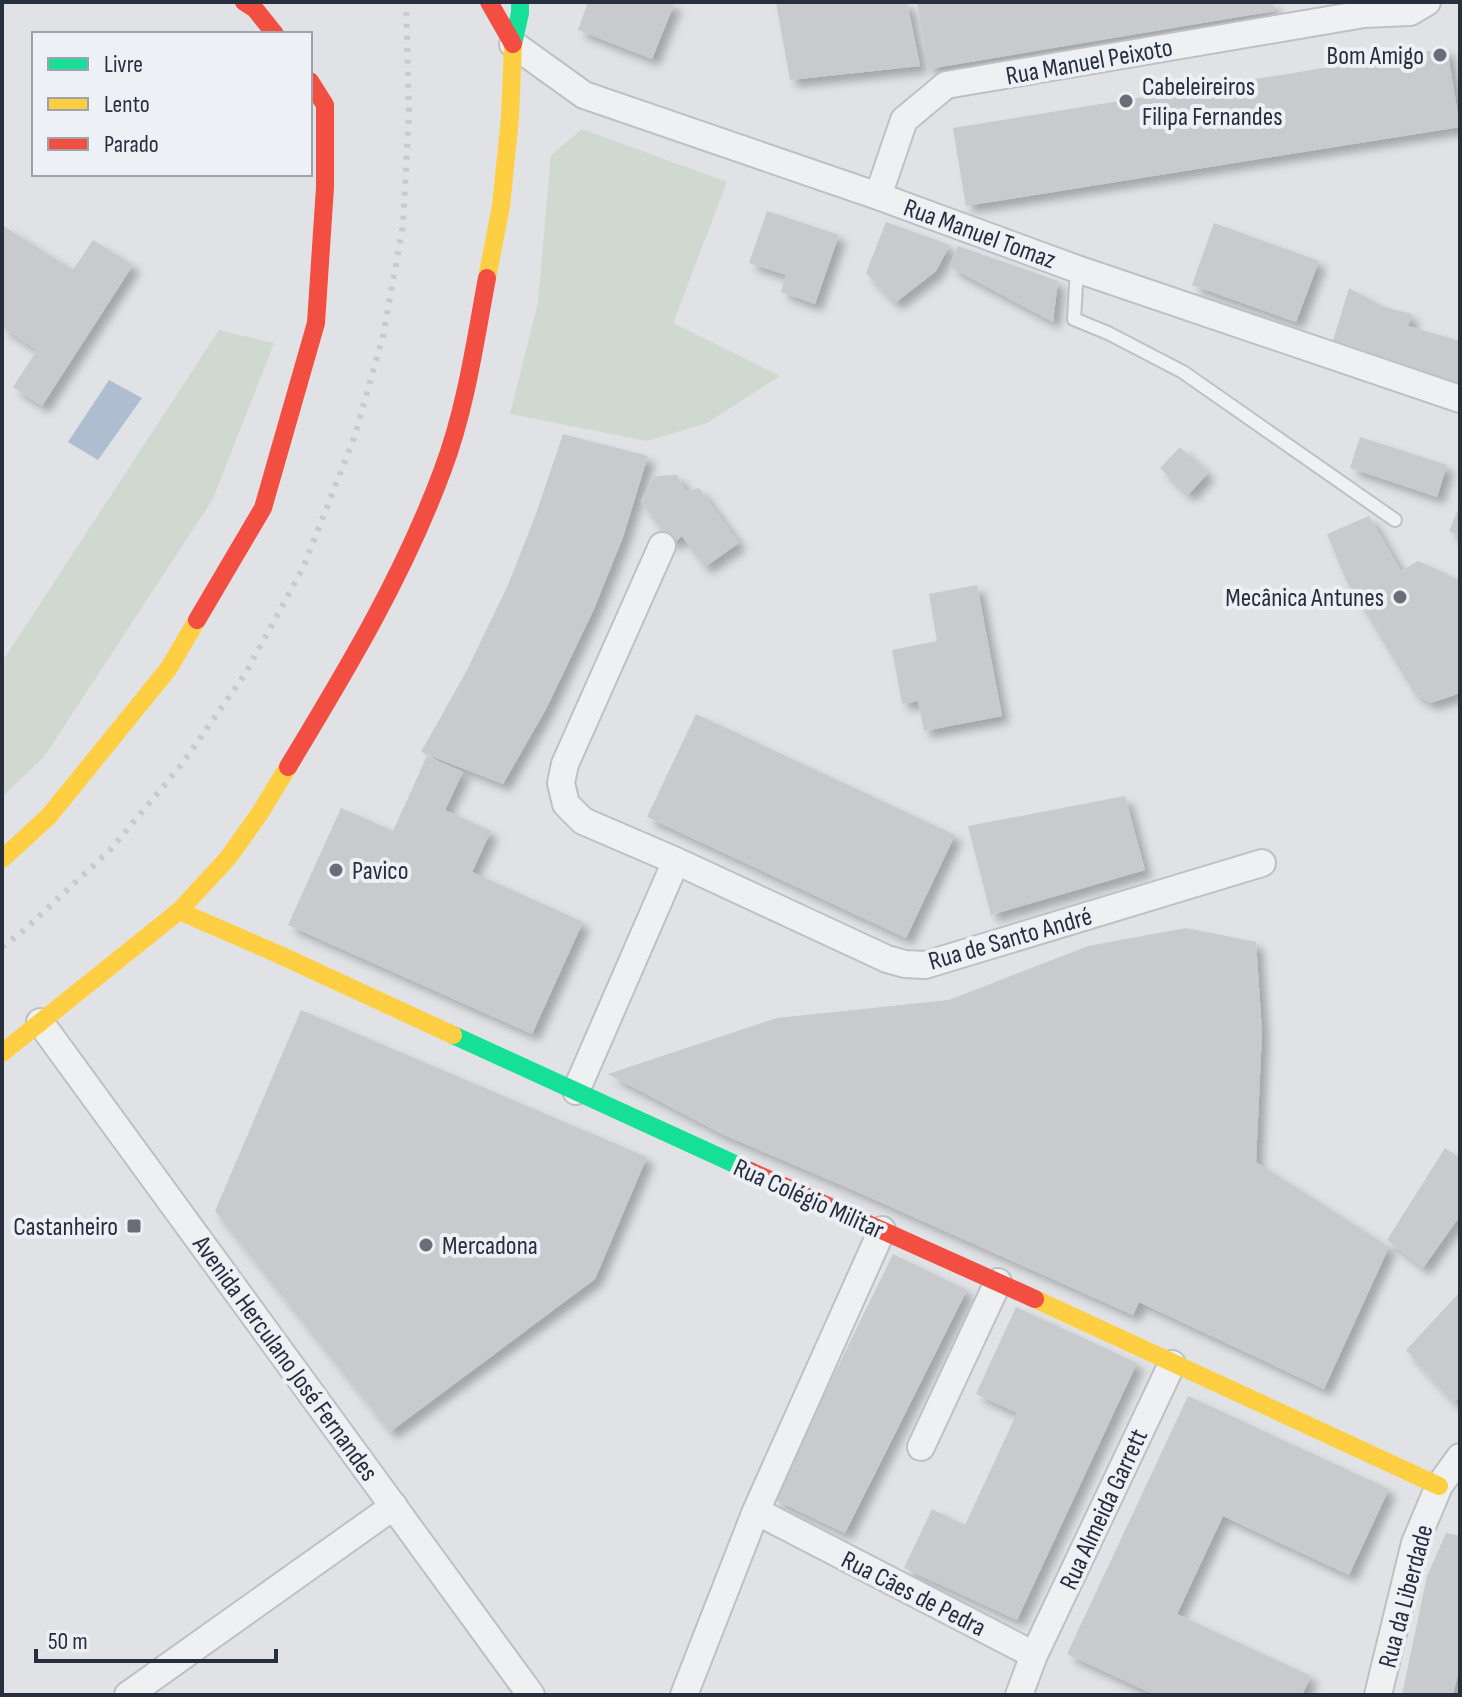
<svg xmlns="http://www.w3.org/2000/svg" width="1462" height="1697" font-family="'Sofia Sans Condensed',sans-serif">
<style>
.green{fill:#d0d9d0}
.water{fill:#aebdd0}
.building{fill:#c8cacd;filter:url(#shadow)}
.lines{fill:none;stroke-linecap:round;stroke-linejoin:round}
.lane-casing{stroke:#bec0c3;stroke-width:16}
.street-casing{stroke:#bec0c3;stroke-width:30}
.lane{stroke:#eff0f2;stroke-width:12}
.street{stroke:#eff0f2;stroke-width:26}
.fast{stroke:#16e098;stroke-width:18}
.slow{stroke:#ffcf43;stroke-width:18}
.jam{stroke:#f24e42;stroke-width:18}
.rail{stroke:#c8cacd;stroke-width:6;stroke-dasharray:4 8;stroke-linecap:butt}
.poi-dot{fill:#686d78;stroke:#edf0f5;stroke-width:3}
.labels{text-anchor:middle;stroke-width:8;stroke-linejoin:round;paint-order:stroke}
.poi-label{font-size:26px;fill:#272e3e;stroke:#edf0f5;text-anchor:end}
.street-label{font-size:26px;fill:#272e3e;stroke:#edf0f5}
</style>
<defs>
<filter id="shadow"><feDropShadow dx="7" dy="7" stdDeviation="4" flood-color="#0004"/></filter>
</defs>
<rect width="100%" height="100%" fill="#e0e2e5"/>
<!-- green -->
<path class="green" d="M582,129l145,53 -54,141 107,53 -73,47 -60,18 -137,-27 28,-112 13,-147z
M219,330l55,13 -61,156 -169,258 -42,40v-135z"/>
<!-- water -->
<path class="water" d="M109,380l33,18 -44,62 -30,-18z"/>
<!-- building -->
<path class="building" d="M588,2h87l-23,57 -74,-29z
M776,2h131l13,64 -130,14z
M917,2h356l1,9 -346,58z
M1447,48l13,79 -494,79 -13,-78z
M767,211l72,24 -24,69 -34,-12 5,-17 -37,-12z
M886,222l64,23 -14,26 -41,32 -29,-30z
M1214,223l105,38 -23,61 -104,-37z
M2,225l71,45 20,-30 40,25 -91,141 -29,-19 24,-37 -35,-23z
M958,246l100,35 -5,41 -103,-55z
M1349,288l35,19 28,7 -4,12 52,15v57l-131,-44z
M563,434l85,22 -25,81 -29,72 -48,100 -43,75 -82,-32 45,-80 42,-87 28,-71z
M1360,437l87,28 -10,32 -87,-29z
M1180,447l28,26 -20,22 -28,-27z
M677,475l9,16 13,-3 40,55 -34,24 -23,-31 -10,8 -31,-43 13,-25z
M1460,505v31l-11,-5z
M1369,516l32,55 17,-10 42,19v113l-29,10 -16,-9 -69,-114 -19,-46z
M977,585l25,131 -78,15 -6,-30 -16,3 -10,-54 45,-9 -8,-47z
M696,714l259,121 -49,103 -259,-121z
M427,756l36,16 -18,38 46,21 -19,41 111,50 -51,112 -244,-109 53,-117 52,23z
M1125,796l20,74 -154,45 -23,-89z
M1186,928l70,14 6,90 -6,130 133,85 -65,142 -185,-87 -6,13 -280,-125 -129,-55 -116,-61 169,-56 172,-18 139,-54z
M301,1010l346,147 -52,122 -205,153 -175,-221z
M1445,1148l15,10v58l-37,52 -36,-28z
M893,1254l74,36 -122,243 -72,-34z
M1460,1292v104l-6,7 -48,-53z
M1016,1307l121,56 -120,257 -113,-52 28,-59 33,16 52,-112 -41,-19z
M1188,1396l201,93 -40,86 -126,-59 -46,98 134,62 -9,19h-147l-88,-41z
M1446,1533l14,3v129l-7,30h-51l25,-119z"/>
<g class="lines">
<!-- lane casing -->
<g class="lane-casing">
<path id="lane" d="M1077,269l-3,50 34,14 75,39 212,148"/>
</g>
<!-- street casing -->
<g class="street-casing">
<path id="street" d="M1362,2l2,12 46,-2 17,-10
M513,44l71,51 294,101 199,73 383,130
M878,196l26,-76 42,-35 418,-71
M662,546l-97,218 -4,19 5,21 17,17 93,40 211,98 18,5 20,1 337,-102
M40,1022l491,673
M576,1091l100,-230
M921,1447l77,-165
M756,1511l278,144
M128,1695l266,-189
M684,1695l72,-184 126,-281
M1019,1695l15,-40 138,-291
M1378,1695l37,-152 24,-57 21,-29"/>
</g>
<!-- lane -->
<use href="#lane" class="lane"/>
<!-- street -->
<use href="#street" class="street"/>
<!-- fast -->
<path class="fast" d="M513,44l7,-31v-11
M453,1035l297,136"/>
<!-- slow -->
<path class="slow" d="M487,278l14,-72 9,-88 3,-74
M2,859l47,-43 120,-148 28,-48
M179,911l101,44 173,80
M2,1053l177,-142 49,-53 32,-45 28,-46
M1035,1299l404,187"/>
<!-- jam -->
<path class="jam" d="M244,2l11,7 20,25
M489,2l24,42
M197,620l66,-112 53,-185 9,-136v-82l-15,-24
M288,767c58,-96 116,-192 155,-298 23,-61 32,-127 44,-191
M750,1171l285,128"/>
<!-- rail -->
<path class="rail" d="M2,947l21,-16 87,-81 72,-86 63,-90 58,-106 51,-130 29,-102 20,-111 6,-111 -3,-112"/>
</g>
<!-- markers -->
<g class="poi-dot">
<circle cx="1440" cy="55" r="8"/>
<circle cx="1126" cy="101" r="8"/>
<circle cx="1400" cy="597" r="8"/>
<circle cx="336" cy="870" r="8"/>
<rect x="126" y="1218" width="16" height="16" rx="4"/>
<circle cx="426" cy="1245" r="8"/>
</g>
<g class="labels">
<!-- poi labels -->
<g class="poi-label">
<text x="1424" y="64">Bom Amigo</text>
<text x="1142" y="95" text-anchor="start">Cabeleireiros<tspan x="1142" dy="30">Filipa Fernandes</tspan></text>
<text x="1384" y="606">Mecânica Antunes</text>
<text x="352" y="879" text-anchor="start">Pavico</text>
<text x="118" y="1235">Castanheiro</text>
<text x="442" y="1254" text-anchor="start">Mercadona</text>
</g>
<!-- street labels -->
<g class="street-label">
<text transform="translate(1089 61) rotate(-10)" y="9">Rua Manuel Peixoto</text>
<text transform="translate(980 233) rotate(20)" y="9">Rua Manuel Tomaz</text>
<text transform="translate(1010 938) rotate(-16)" y="9">Rua de Santo André</text>
<text transform="translate(809 1198) rotate(24)" y="9">Rua Colégio Militar</text>
<text transform="translate(286 1358) rotate(54)" y="9">Avenida Herculano José Fernandes</text>
<text transform="translate(1103 1509) rotate(-65)" y="9">Rua Almeida Garrett</text>
<text transform="translate(914 1593) rotate(27)" y="9">Rua Cães de Pedra</text>
<text transform="translate(1405 1596) rotate(-75)" y="9">Rua da Liberdade</text>
</g>
</g>
<!-- border -->
<rect width="1462" height="1697" fill="none" stroke="#272e3e" stroke-width="8"/>
<!-- legend -->
<rect x="32" y="32" width="280" height="144" fill="#edf0f5" stroke="#9ea2ac" stroke-width="2"/>
<rect x="48" y="58" width="40" height="12" fill="#16e098" stroke="#9ea2ac" stroke-width="2"/>
<text x="104" y="72" font-size="24" fill="#272e3e">Livre</text>
<rect x="48" y="98" width="40" height="12" fill="#ffcf43" stroke="#9ea2ac" stroke-width="2"/>
<text x="104" y="112" font-size="24" fill="#272e3e">Lento</text>
<rect x="48" y="138" width="40" height="12" fill="#f24e42" stroke="#9ea2ac" stroke-width="2"/>
<text x="104" y="152" font-size="24" fill="#272e3e">Parado</text>
<!-- scale -->
<path d="M36 1649v12h240v-12" fill="none" stroke="#272e3e" stroke-width="4"/>
<text x="48" y="1649" font-size="24" fill="#272e3e" stroke="#edf0f5" stroke-width="6" paint-order="stroke">50 m</text>
</svg>
